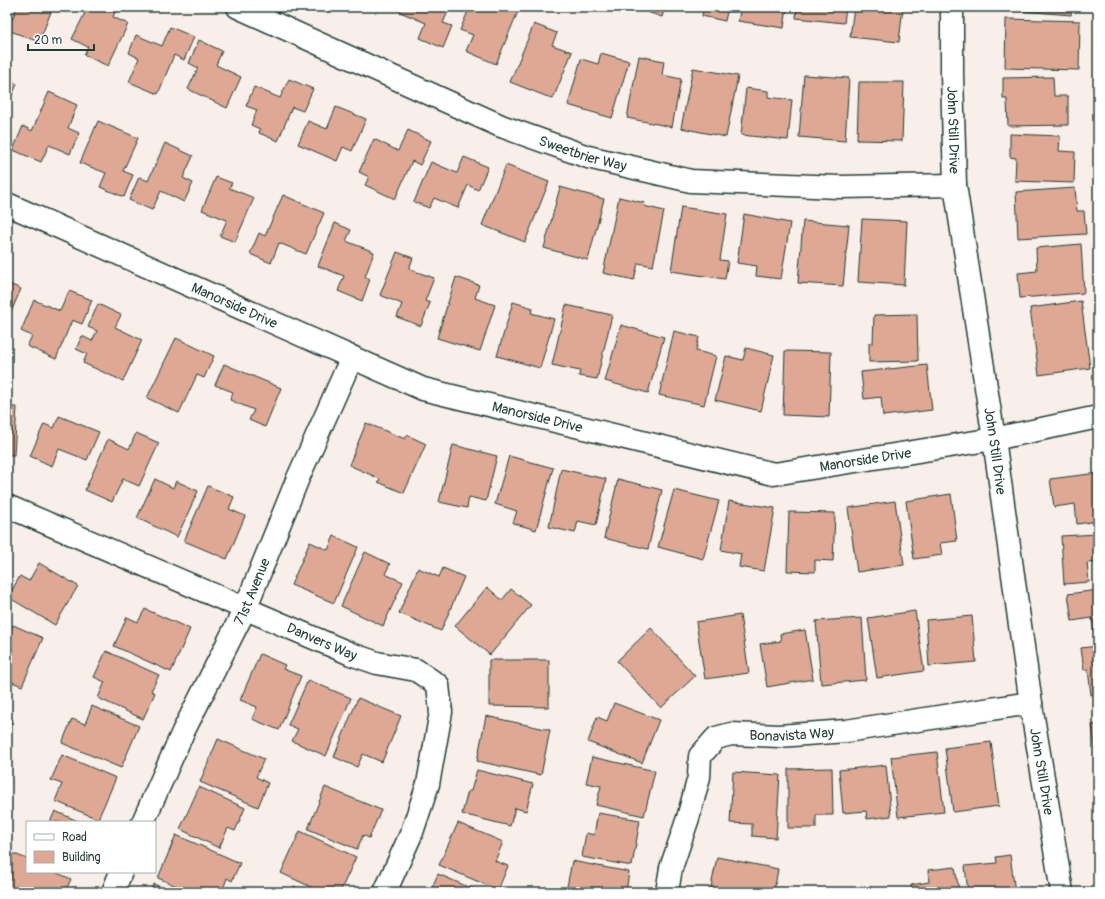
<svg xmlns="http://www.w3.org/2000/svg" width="1105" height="899" font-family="Pangolin,sans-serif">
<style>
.building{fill:#dea895;stroke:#1f3d34}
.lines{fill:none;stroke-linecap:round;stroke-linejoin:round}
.minor-casing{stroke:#1f3d34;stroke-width:25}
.tertiary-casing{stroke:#1f3d34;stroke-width:25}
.minor{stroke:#fff;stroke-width:22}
.tertiary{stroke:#fff;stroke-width:22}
.labels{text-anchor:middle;stroke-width:4;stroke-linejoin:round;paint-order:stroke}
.street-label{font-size:14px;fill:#1f3d34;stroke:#fff}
</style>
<rect width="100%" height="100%" fill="#f8eeea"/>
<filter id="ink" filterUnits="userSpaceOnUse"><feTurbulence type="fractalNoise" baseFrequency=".025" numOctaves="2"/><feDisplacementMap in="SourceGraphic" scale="8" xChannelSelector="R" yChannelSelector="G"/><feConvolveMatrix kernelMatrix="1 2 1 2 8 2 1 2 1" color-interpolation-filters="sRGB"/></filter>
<g filter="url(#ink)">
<!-- building -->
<path class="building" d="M17,7h36l-14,35 -31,-12z
M76,7h41l-4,10 15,7 -20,42 -24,-11 4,-8 -16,-8 13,-26 -10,-4z
M402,7h48l-7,16 9,3 -9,22 -23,-10 6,-15 -26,-11z
M470,7h45l4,2 -23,55 -30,-13 7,-16 -13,-5z
M633,7h32l-3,10z
M687,7h41l-3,14 -23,-5 1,-6z
M741,7h46l-3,21 -46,-7z
M797,7h49l-2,16 -48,-5z
M854,7h49l-4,35 -49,-5z
M1022,7h61v3l-11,-1 -1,6 -49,-4z
M1006,19l74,2 -1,49 -74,-2z
M534,24l23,9 -5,12 20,7 -19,47 -43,-17z
M170,27l24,10 -10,23 -10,-5 -16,39 -29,-12 10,-24 -10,-5 7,-18 26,11z
M199,40l23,11 -6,14 25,12 -14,31 -39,-19 10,-21 -9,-5z
M601,53l28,8 -17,57 -44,-13 13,-46 17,5z
M639,56l25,5 -2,14 19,4 -9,48 -45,-9z
M693,68l45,8 -12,61 -45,-9z
M804,75l45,3 -4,63 -46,-4z
M1053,77l1,19h14v29l-60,1 -1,-27h-4v-21z
M7,79l10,5 -10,23z
M289,79l24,10 -10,22 -11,-4 -14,34 -19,-8 1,-4 -9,-4 6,-15 -11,-4 8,-19 26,11z
M859,82h45l-2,59 -45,-1z
M746,88l22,3v6l24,3 -4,40 -47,-5z
M49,92l28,13 -9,23 11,5 -9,21 -21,-9 -8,17 -28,-12 10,-24 9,5z
M336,107l30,12 -14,32 -9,-4 -6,14 -39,-17 10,-23 19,8z
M98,121l40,17 -15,33 10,4 -9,22 -24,-10 6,-14 -26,-10z
M408,130l23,11 -11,24 -8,-4 -17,38 -30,-14 4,-8 -10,-5 15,-33 24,12z
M1010,134l50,2 -1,15 16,1 -1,31 -59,-2 1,-23 -6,-1z
M165,143l28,13 -10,22 10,5 -9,19 -23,-11 -9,19 -23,-10 10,-23 9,4z
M464,157l24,10 -10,23 -10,-5 -10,23 -24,-10 -5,10 -15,-6 17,-40 26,11z
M506,165l43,17 -24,60 -43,-17z
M216,177l16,6 -3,5 25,10 -19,44 -15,-6 7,-16 -25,-10z
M560,187l44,12 -16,61 -44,-12z
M1075,188l2,23h7l2,23 -68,4 -2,-46z
M283,195l41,18 -18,41 -27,-11 -8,20 -21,-9 9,-21 6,3z
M619,197l26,6 -1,3 20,5 -11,55 -15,-3 -4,17 -31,-7z
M681,207l46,7 -7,46 8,1 -3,18 -54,-8z
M744,214l46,9 -9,56 -25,-3 1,-10 -20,-3z
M862,219l45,2 -3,64 -46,-3z
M803,221l46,4 -6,61 -45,-3z
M335,223l16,7 -5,11 28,11 -9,25 5,2 -8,22 -24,-10 6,-15 -26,-10z
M1081,244l3,49 -64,5 -2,-25 19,-2 -1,-23z
M397,252l16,6 -4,11 25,9 -9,23 5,2 -9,23 -24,-9 5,-13 -22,-9z
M456,277l23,8 -4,13 20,7 -15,46 -43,-13z
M7,283l14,6 -14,32z
M69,291l23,9 -10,24 -10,-4 -16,39 -29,-13 5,-10 -11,-5 13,-31 26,11z
M1081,301l9,67 -51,7 -9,-67z
M513,302l20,6 -2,5 23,6 -14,49 -43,-12z
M98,304l23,11 -6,12 27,13 -19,41 -40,-18 4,-9 -11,-5 6,-13 10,5 5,-10 -9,-4z
M566,305l46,10 -15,64 -18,-3 1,-5 -28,-6z
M917,314l1,47 -49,1v-19h4l1,-28z
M621,325l43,12 -16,56 -43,-12z
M674,331l25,6 -3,14 20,5 -12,49 -45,-10z
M176,338l38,18 -10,22 -7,-3 -18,38 -32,-15z
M746,348l28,7 -13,56 -46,-11 11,-44 17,4z
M785,351l46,1 -2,65 -46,-2z
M224,364l57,24 -16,39 -16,-7 5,-10 -24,-10 3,-8 -18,-7z
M927,365l5,45 -49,6 -2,-19 -17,2 -3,-27z
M7,407h10l-3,48h-7z
M59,416l40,16 -12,28 -28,-11 -7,17 -22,-10 14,-32 10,4z
M366,423l39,16 2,-4 19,9 -22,49 -26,-11 2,-3 -31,-14z
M136,433l23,10 -20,43 -16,-7 -11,23 -27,-12 23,-51 21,10z
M453,445l44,11 -11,45 -17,-4 -2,11 -28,-6z
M509,456l44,12 -17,62 -23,-7 4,-12 -22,-7z
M561,469l45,10 -10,46 -18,-4 -3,12 -26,-6z
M1098,473v48l-21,3 -2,-20 -21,3 -4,-28z
M155,479l18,9 3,-7 22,10 -21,46 -40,-19z
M618,479l44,11 -14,59 -44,-11z
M208,486l26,11 -5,12 16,7 -18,43 -43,-18z
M674,490l45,11 -16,58 -45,-12z
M951,494l6,47 -17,2 2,12 -28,4 -8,-58z
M729,501l46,7 -11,63 -25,-4 2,-13 -20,-4z
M895,501l9,64 -47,7 -9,-64z
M789,512l46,1 -2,48 -18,-1v12l-28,-1z
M1098,534v28l-11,1 2,19 -25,2 -3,-48z
M334,536l24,11 -24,56 -43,-18 19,-43 18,8z
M365,552l25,12 -5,10 18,8 -20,44 -42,-20z
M39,563l39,23 -23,39 -47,-28 12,-21 9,5z
M418,568l21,9 4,-9 21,9 -23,54 -42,-18z
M487,587l15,13 9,-11 20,16 -41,50 -35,-29z
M1098,590v49h-3l-3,-21 -20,3 -4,-27z
M145,609l45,20 -19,43 -57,-26 13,-29 11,5z
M915,611l9,60 -47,7 -9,-60z
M740,615l9,58 -44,6 -9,-57z
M972,616l4,46 -47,4 -3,-46z
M862,618l4,62 -45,4 -5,-63z
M13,625l30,13 -21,48 -15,-6v-41z
M651,628l44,48 -34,32 -44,-47z
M805,630l8,49 -46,8 -7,-43 21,-3 -1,-7z
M1098,646v48l-7,1 -3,-26 -4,1 -3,-22z
M106,651l53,24 -8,16 4,2 -12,26 -45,-21 7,-16 -11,-5z
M260,654l25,11 -2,4 18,7 -22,54 -27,-11 5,-12 -17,-7z
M489,660h60v47l-60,-1z
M308,680l43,18 -25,58 -34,-15 6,-12 -10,-4z
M358,698l43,18 -19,46 -19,-8 -6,13 -23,-10z
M614,703l45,17 -17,43 -54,-21 9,-25 10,4z
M92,706l47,20 -18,42 -59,-25 10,-24 13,5z
M486,716l64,14 -9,45 -64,-14z
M7,718l6,2 -6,13z
M1098,724v25h-3l-3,-24z
M218,739l46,20 -8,18 12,6 -10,24 -58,-25z
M991,742l8,64 -46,6 -8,-64z
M937,752l7,60 -46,5 -7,-60z
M62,755l54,23 -18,41 -43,-18 7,-17 -11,-4z
M592,757l63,14 -11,45 -48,-11 5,-19 -15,-3z
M886,765l5,51 -24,3 -1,-8 -23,2 -4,-43z
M832,768l1,47h-17v13h-28v-59z
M477,770l56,14 -7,27 -11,-3 -5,18 -48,-12 6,-23h3z
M733,772l47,3 -4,63 -24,-2v-12l-22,-1z
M199,787l46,21 -10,23 -7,-3 -9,20 -39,-19z
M325,787l56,23 -12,28 -6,-3 -6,14 -49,-20z
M55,811l25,11h-30z
M598,813l42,7 -8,46 -50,-9 4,-24 8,2z
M458,823l45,19 -8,19 13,5 -10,24 -59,-25z
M300,831l56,26 -16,35h-18l-41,-19z
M176,835l64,28 -8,18 -5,-3 -5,14h-32l-32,-14z
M12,853l15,6v13h28l16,7 -6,13h-58v-27z
M1010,855l5,37h-47l-3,-26 32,-3 -1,-6z
M717,857l61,12 -4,23h-64z
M572,861l57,11 -3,20h-60z
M955,867l4,25h-47l-1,-7 18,-3 -1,-12z
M438,874l42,18h-50z
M154,884l18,8h-22z
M294,886l12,6h-14z"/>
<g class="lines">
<!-- minor casing -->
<g class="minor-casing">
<g id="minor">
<path id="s1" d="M238,7l263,119 87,31 103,24 148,6 116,-2"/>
<path id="s2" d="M7,204l416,185 351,85 220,-35"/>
<path id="s3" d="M7,506l344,148 26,9 39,7 22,15 3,27 -13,72 -16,48 -27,60"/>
<path id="s4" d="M143,822l40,-90 62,-123 53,-131 54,-121"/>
<path d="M113,892l8,-20"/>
<path id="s5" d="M667,892l4,-24 17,-50 11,-41 1,-21 16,-18 15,-4 48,2 67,-5 185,-28"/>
</g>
</g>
<!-- tertiary casing -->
<g class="tertiary-casing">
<g id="tertiary">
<path id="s6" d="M952,7v66l3,112 39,254 38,272 30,181"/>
<path d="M994,439l104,-22"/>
</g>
</g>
<!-- minor -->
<use href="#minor" class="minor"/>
<!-- tertiary -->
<use href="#tertiary" class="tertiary"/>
</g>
</g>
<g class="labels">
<!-- street labels -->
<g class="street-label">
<text dy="5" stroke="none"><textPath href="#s6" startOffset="123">John Still Drive</textPath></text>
<text dy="5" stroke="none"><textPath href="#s1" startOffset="375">Sweetbrier Way</textPath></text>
<text dy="5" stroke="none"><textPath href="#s2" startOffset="249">Manorside Drive</textPath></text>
<text dy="5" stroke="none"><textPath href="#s2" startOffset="573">Manorside Drive</textPath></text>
<text dy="5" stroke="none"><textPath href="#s6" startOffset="447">John Still Drive</textPath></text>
<text dy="5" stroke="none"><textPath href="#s2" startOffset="909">Manorside Drive</textPath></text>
<text dy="5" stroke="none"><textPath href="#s4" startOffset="255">71st Avenue</textPath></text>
<text dy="5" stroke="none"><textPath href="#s3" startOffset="343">Danvers Way</textPath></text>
<text dy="5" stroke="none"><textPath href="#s5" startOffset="241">Bonavista Way</textPath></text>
<text dy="5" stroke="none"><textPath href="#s6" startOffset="771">John Still Drive</textPath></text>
</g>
</g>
<!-- margin -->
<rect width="1105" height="899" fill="none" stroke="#fff" stroke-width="24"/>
<rect x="12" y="12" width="1081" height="875" fill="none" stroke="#1f3d34" stroke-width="1.5" filter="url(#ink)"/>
<!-- legend -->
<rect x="26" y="821" width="130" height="52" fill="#ffffff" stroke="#a5b1ae"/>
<rect x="34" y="834" width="20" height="6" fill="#ffffff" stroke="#a5b1ae"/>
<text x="62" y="841" font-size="12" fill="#1f3d34">Road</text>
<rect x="34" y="851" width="20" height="12" fill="#dea895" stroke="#a5b1ae"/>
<text x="62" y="861" font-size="12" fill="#1f3d34">Building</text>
<!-- scale -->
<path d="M28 44v6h66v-6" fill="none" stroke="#1f3d34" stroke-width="2"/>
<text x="34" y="44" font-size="12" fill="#1f3d34" stroke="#ffffff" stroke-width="3" paint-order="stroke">20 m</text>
</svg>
